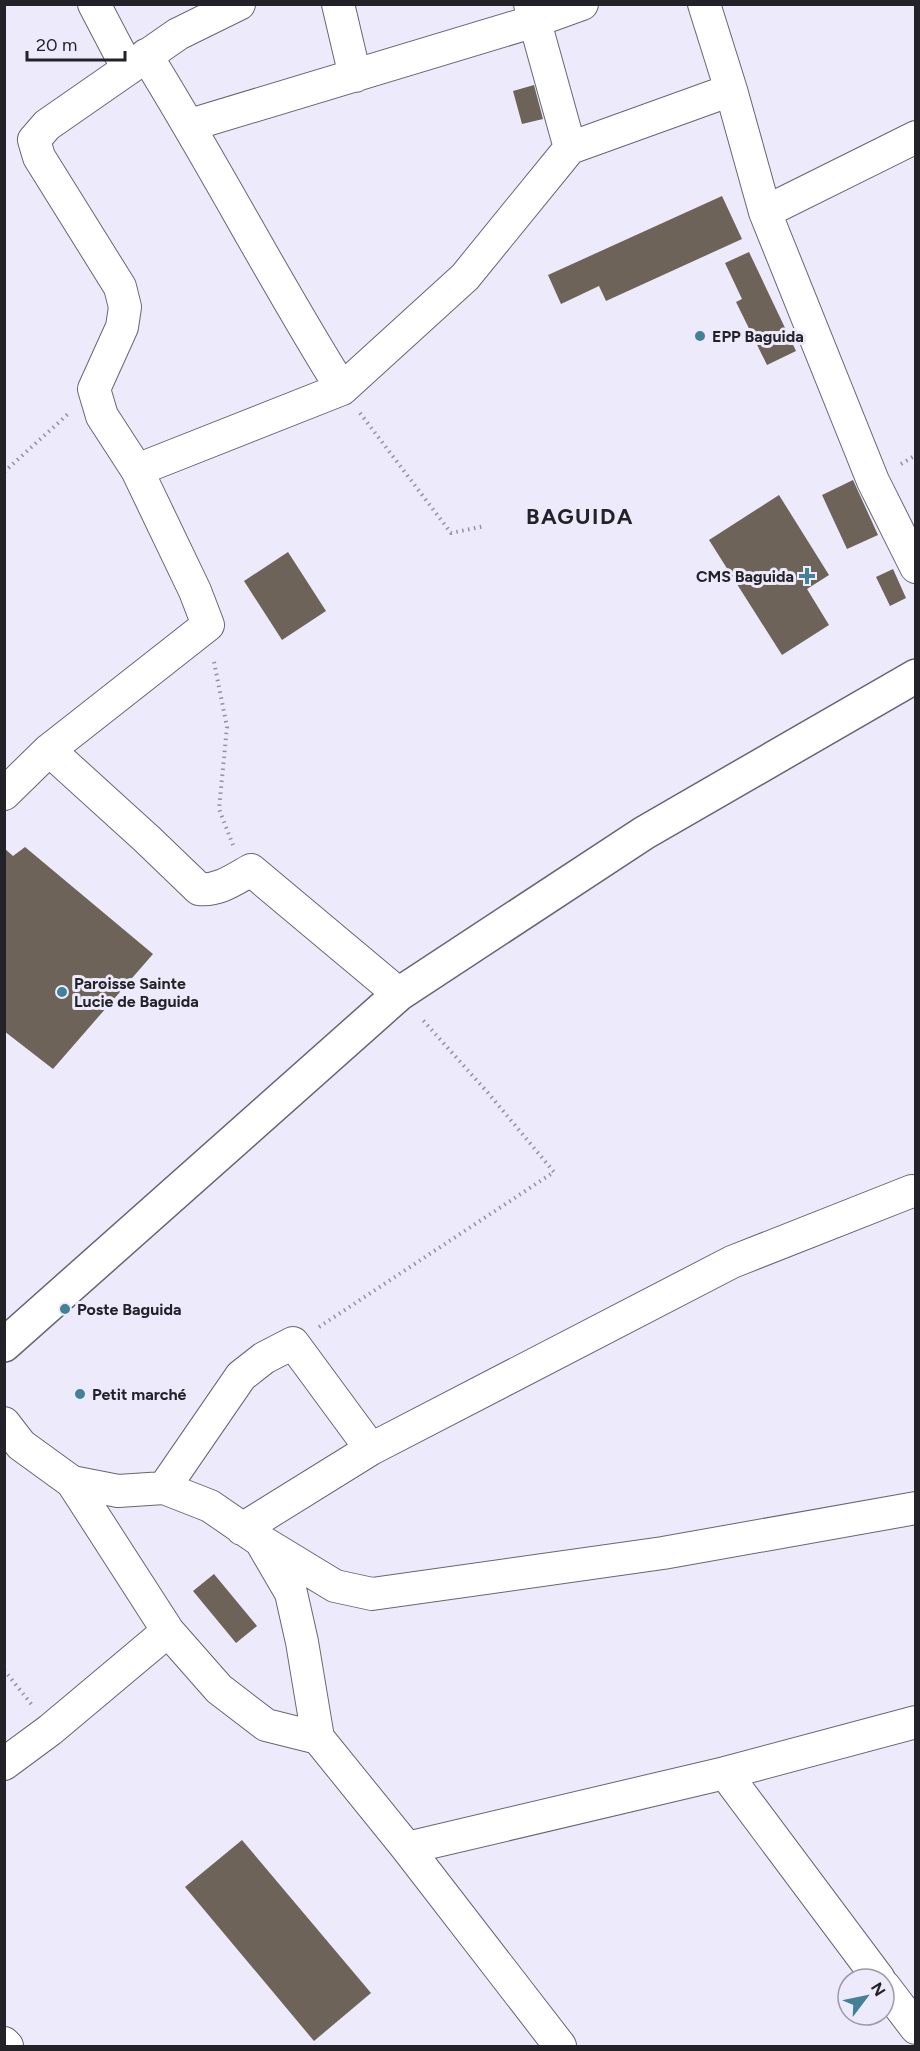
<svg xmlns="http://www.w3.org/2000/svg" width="920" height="2051" font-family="Figtree,sans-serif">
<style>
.building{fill:#6e6359}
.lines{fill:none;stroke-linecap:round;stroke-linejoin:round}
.street-casing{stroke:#676673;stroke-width:34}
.secondary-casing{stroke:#676673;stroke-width:36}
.path{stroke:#93929d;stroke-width:4;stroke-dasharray:1.5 4.5;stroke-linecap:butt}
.street{stroke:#fff;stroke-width:32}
.secondary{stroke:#fff;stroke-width:33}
.poi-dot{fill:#428196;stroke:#edebfb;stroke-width:2}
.labels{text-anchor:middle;stroke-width:6;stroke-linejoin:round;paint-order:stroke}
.poi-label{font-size:16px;font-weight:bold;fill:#232228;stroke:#edebfb;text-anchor:start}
.district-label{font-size:22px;font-weight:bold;letter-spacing:1.5px;fill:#232228;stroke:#edebfb}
</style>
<rect width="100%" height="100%" fill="#edebfb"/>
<!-- building -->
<path class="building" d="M534,85l9,34 -21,5 -9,-33z
M722,196l20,43 -136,62 -7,-15 -38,18 -13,-29z
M749,252l47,99 -29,14 -31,-63 6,-3 -17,-36z
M853,480l25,55 -31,14 -25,-54z
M779,495l50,80 -22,14 22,36 -47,30 -73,-115z
M288,552l38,59 -44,29 -38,-59z
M893,569l13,29 -16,8 -14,-29z
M25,847l128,107 -100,115 -49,-38v-183l9,8z
M214,1574l43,52 -21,17 -43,-52z
M242,1840l129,153 -57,48 -129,-154z"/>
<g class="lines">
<!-- street casing -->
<g class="street-casing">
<path id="street" d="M94,4l34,65
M338,4l17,72
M530,4l40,144
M704,4l27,86 34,122 108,269 43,86
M146,55c68,109 127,224 196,334
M190,125l345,-104 47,-17
M765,212l151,-75
M137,470l205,-81 123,-112 105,-129 161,-58
M49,750l98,89 52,50c20,2 36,-10 52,-19l148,124
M4,794l45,-44 159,-125 -13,-34 -58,-121 -35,-54 -8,-27 28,-62 3,-20 -5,-20 -81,-130 -5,-17 13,-15 131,-91 61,-30
M4,1423l17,22 51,37 96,149 51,58 47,36 52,13
M72,1482l46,9 46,-3 46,18 51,35 74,45 37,8 291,-41 253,-45
M164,1488l77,-112 23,-18 29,-15 78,106
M242,1529l129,-80 361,-187 180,-71
M263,1545l28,48 11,49 16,96 89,110 153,198
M4,1764l46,-34 118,-99
M725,1773l154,206
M407,1848l318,-75 191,-51
M884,1986l32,42
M4,2043l3,3"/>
</g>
<!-- secondary casing -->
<g class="secondary-casing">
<path id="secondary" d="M4,1345l395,-351 245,-161 272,-157"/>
</g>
<!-- path -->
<path class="path" d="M360,413l91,120 34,-7
M901,464l15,-9
M4,472l64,-58
M214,662l13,65 -8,82 14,36
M319,1327l235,-155 -65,-78 -68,-76
M4,1670l28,35"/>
<!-- street -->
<use href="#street" class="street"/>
<!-- secondary -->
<use href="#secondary" class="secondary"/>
</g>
<!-- markers -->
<g class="poi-dot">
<circle cx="700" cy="336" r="6"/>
<path d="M804 567h6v6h6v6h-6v6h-6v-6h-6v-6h6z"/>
<circle cx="62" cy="992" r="6"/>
<circle cx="65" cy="1309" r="6"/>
<circle cx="80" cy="1394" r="6"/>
</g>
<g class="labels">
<!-- poi labels -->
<g class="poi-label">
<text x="712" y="342">EPP Baguida</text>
<text x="794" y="582" text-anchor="end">CMS Baguida</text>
<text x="74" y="989">Paroisse Sainte<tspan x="74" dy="18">Lucie de Baguida</tspan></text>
<text x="77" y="1315">Poste Baguida</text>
<text x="92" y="1400">Petit marché</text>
</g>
<!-- district labels -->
<g class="district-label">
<text x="580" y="524">BAGUIDA</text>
</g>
</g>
<!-- border -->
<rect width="920" height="2051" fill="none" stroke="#232228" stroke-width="12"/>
<!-- north arrow -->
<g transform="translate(866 1997) rotate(58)"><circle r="28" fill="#edebfb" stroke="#9c9ba7" stroke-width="1.5"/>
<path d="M0-4.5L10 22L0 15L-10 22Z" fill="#428196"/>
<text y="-9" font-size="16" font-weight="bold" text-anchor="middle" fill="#232228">N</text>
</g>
<!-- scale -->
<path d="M27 51v9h98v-9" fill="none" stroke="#232228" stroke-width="3"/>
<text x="36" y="51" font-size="18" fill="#232228" stroke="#edebfb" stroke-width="4.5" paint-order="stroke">20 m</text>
</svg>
